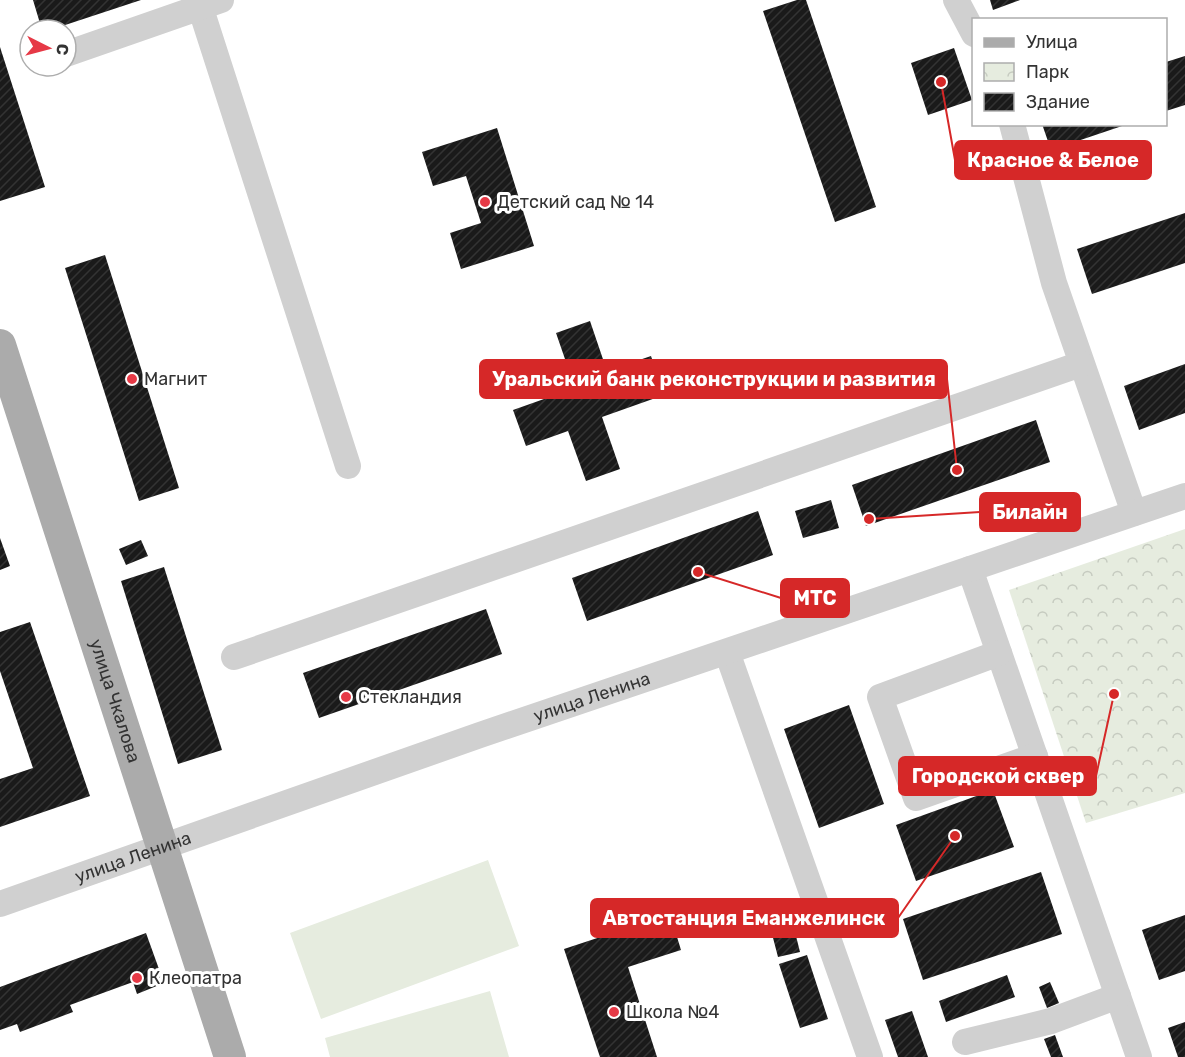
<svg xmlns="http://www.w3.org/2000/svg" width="1185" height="1057" font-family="Rubik,sans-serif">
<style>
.park{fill:url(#park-crowns)}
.garden{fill:#e6ecdf}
.building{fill:url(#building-hatch)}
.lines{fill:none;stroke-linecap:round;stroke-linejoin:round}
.minor{stroke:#d0d0d0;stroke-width:26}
.major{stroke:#ababab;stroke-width:32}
.poi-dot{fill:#e63946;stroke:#fff;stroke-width:2}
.labels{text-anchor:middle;stroke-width:6;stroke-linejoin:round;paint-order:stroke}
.poi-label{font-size:18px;fill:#333;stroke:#fff;text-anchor:start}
.street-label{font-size:18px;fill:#333;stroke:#fff}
.leader{fill:none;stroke:#d62828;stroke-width:2}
.callout-dot{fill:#d62828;stroke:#fff;stroke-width:2}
.callout{fill:#d62828;stroke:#d62828;stroke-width:2}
.callout-label{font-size:20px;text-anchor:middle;font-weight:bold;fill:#fff}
</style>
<defs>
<pattern id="park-crowns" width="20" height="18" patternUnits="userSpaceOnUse" patternTransform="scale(1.5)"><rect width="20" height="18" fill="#e6ecdf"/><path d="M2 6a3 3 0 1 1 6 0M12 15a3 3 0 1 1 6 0" fill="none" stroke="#c6cbc0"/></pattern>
<pattern id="building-hatch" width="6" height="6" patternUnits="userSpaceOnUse" patternTransform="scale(1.5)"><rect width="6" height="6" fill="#1a1a1a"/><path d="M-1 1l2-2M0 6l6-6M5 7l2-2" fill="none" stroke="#333"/></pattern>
</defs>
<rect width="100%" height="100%" fill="#fff"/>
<!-- park -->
<path class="park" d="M1185,529v264l-99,30 -77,-233z"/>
<!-- garden -->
<path class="garden" d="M488,860l31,86 -198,73 -31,-86z
M490,991l19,66h-179l-5,-19z"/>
<!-- building -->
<path class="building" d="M33,0h108l-91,30h-8z
M797,0h9l70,207 -41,15 -72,-211z
M990,0h30l-27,10z
M0,47l45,140 -45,14z
M954,48l18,52 -44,15 -17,-52z
M1185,56v49l-19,6v-49z
M1042,124h83v1l-74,25z
M497,128l37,118 -73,23 -11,-36 31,-10 -15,-47 -33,10 -11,-34z
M1185,213v50l-93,31 -15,-45z
M105,255l74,233 -40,13 -74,-233z
M590,321l17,50 44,-15 13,39 -62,22 18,52 -34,12 -18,-50 -42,15 -13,-36 62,-22 -19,-55z
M1185,364v49l-46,17 -15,-44z
M1036,420l14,42 -184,64 -14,-41z
M831,500l8,28 -36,10 -8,-27z
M758,511l15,44 -186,66 -15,-43z
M0,538l10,28 -10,4z
M141,540l7,16 -22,9 -7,-16z
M164,567l58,183 -44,14 -57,-183z
M486,609l16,45 -183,64 -16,-45z
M30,622l60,174 -90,31v-48l33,-11 -33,-97v-39z
M849,705l35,99 -65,24 -35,-99z
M993,790l21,57 -98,34 -20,-56z
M1041,872l21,62 -139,46 -20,-61z
M670,914l11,36 -53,17 29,90h-57l-36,-108z
M1185,915v56l-26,9 -17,-50z
M794,928l6,24 -22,5 -6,-23z
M146,933l18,50 -27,11 -4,-12 -63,23 3,7 -53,20 -3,-8 -17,6v-43z
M807,955l21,64 -28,9 -21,-64z
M1007,975l8,22 -69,25 -7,-21z
M1050,982l9,21 -12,5 -8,-21z
M912,1011l16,46h-30l-13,-37z
M1185,1022v35h-7l-10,-29z
M1055,1035l8,22h-12l-7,-18z"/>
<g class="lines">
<!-- minor -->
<g class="minor">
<path d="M198,0l150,466"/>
<path d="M956,0l18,34"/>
<path d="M66,54l155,-54"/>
<path d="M1012,124l42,159 80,230"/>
<path d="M970,569l169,488"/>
<path d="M727,652l143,405"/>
<path d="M999,653l-119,44 36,101 119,-42"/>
<path d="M234,657l847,-293"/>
<path id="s1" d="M0,904l480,-169 705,-239"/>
<path d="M965,1042l86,-21 67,-25"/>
</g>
<!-- major -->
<path class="major" id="s2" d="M0,345l230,712"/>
</g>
<!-- markers -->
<g class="poi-dot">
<circle cx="485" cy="202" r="6"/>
<circle cx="132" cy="379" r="6"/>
<circle cx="346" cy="697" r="6"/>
<circle cx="137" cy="978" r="6"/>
<circle cx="614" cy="1012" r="6"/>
</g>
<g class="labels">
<!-- poi labels -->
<g class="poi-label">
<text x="497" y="208">Детский сад № 14</text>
<text x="144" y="385">Магнит</text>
<text x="358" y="703">Стекландия</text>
<text x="149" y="984">Клеопатра</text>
<text x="626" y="1018">Школа №4</text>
</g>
<!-- street labels -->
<g class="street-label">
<text dy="6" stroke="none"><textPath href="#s1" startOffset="627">улица Ленина</textPath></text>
<text dy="6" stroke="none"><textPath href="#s2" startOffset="374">улица Чкалова</textPath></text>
<text dy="6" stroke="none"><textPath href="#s1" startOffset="141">улица Ленина</textPath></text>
</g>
</g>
<!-- callouts -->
<path class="leader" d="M941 82L955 160M957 470L947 379M869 519L980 512M698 572L781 598M1114 694L1096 776M955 836L898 918"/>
<g class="callout-dot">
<circle cx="941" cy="82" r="6"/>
<circle cx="957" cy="470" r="6"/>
<circle cx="869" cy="519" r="6"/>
<circle cx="698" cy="572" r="6"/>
<circle cx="1114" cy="694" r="6"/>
<circle cx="955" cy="836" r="6"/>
</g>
<g class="callout">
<rect x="955" y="141" width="196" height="38" rx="6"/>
<rect x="480" y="360" width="467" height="38" rx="6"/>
<rect x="980" y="493" width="100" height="38" rx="6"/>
<rect x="781" y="579" width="68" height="38" rx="6"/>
<rect x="899" y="757" width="197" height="38" rx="6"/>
<rect x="591" y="899" width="307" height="38" rx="6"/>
</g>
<g class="callout-label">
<text x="1053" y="167">Красное &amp; Белое</text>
<text x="714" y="386">Уральский банк реконструкции и развития</text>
<text x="1030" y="519">Билайн</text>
<text x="815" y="605">МТС</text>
<text x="998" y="783">Городской сквер</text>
<text x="744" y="925">Автостанция Еманжелинск</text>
</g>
<!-- legend -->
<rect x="972" y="18" width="195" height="108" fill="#ffffff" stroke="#adadad" stroke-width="1.5"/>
<rect x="984" y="38" width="30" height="9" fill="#ababab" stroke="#adadad" stroke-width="1.5"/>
<text x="1026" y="48" font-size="18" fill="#333333">Улица</text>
<rect x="984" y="63" width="30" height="18" fill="url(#park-crowns)" stroke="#adadad" stroke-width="1.5"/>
<text x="1026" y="78" font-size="18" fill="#333333">Парк</text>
<rect x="984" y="93" width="30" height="18" fill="url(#building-hatch)" stroke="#adadad" stroke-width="1.5"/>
<text x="1026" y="108" font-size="18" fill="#333333">Здание</text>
<!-- north arrow -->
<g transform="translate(48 48) rotate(96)"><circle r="28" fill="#ffffff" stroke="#adadad" stroke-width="1.5"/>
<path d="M0-4.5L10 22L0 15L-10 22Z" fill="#e63946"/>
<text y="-9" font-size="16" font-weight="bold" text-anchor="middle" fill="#333333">С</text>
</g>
</svg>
